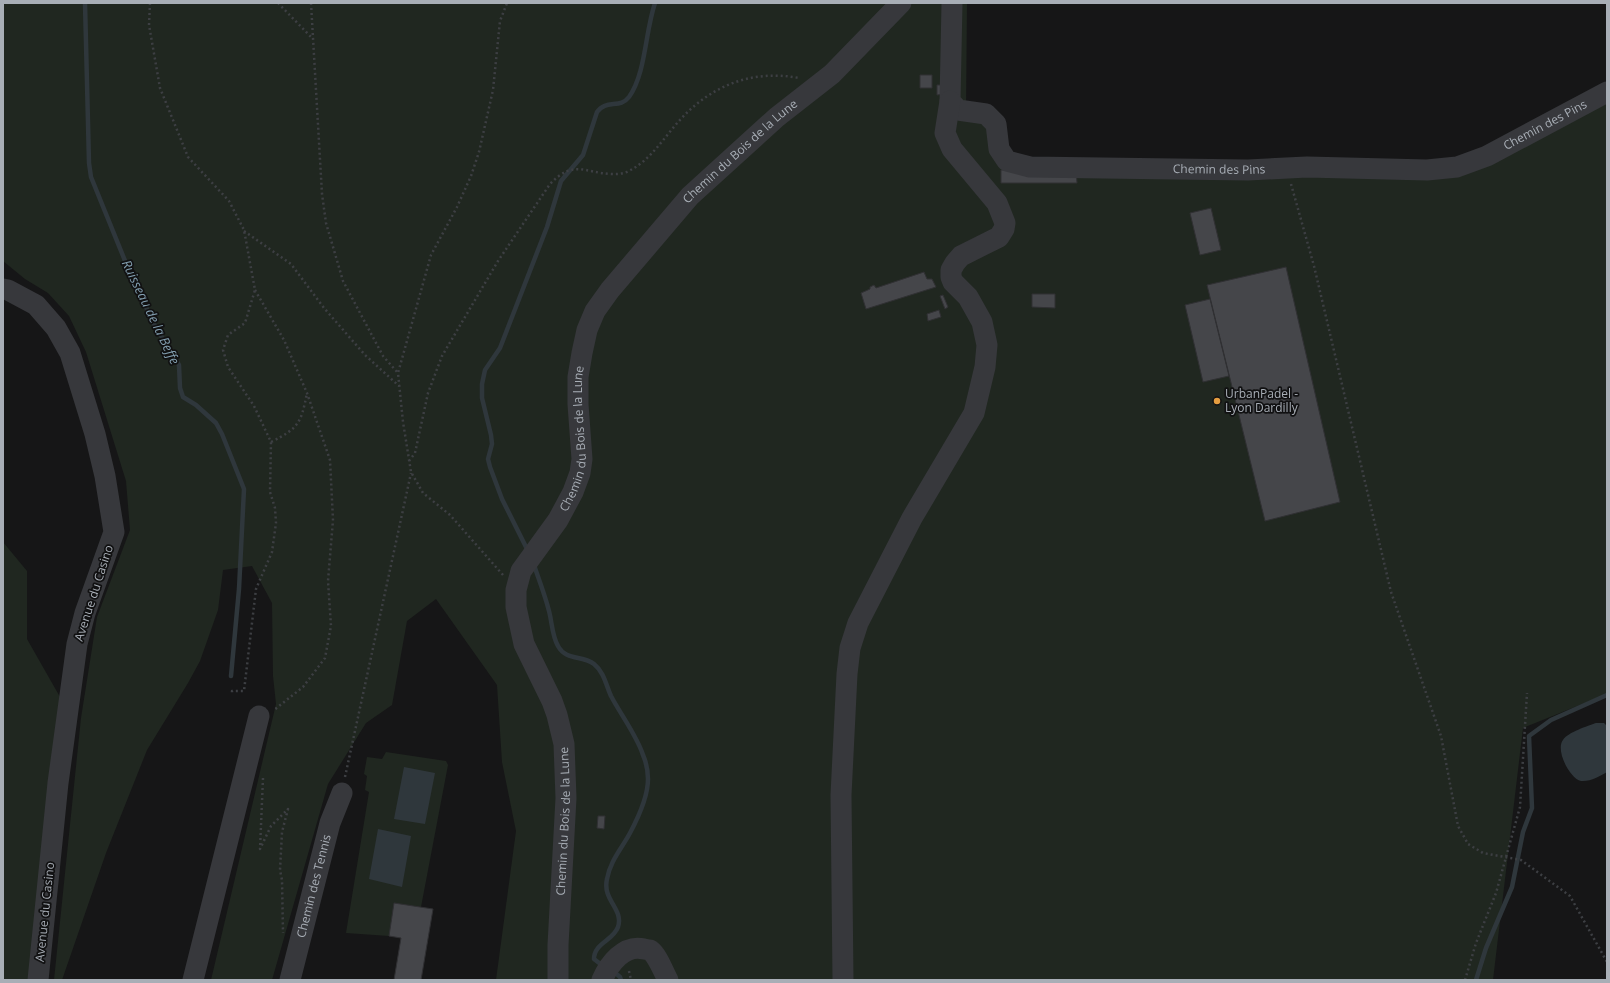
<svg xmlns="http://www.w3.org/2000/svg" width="1610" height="983" font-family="'Open Sans',sans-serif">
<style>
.green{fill:#202720}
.water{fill:#2f373c}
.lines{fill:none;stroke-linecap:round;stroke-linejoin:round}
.stream{stroke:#2f373c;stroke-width:4.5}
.building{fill:#45464a;stroke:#303033}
.path{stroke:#3d3f43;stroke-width:2.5;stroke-dasharray:2 3;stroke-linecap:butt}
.minor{stroke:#37383c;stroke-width:21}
.poi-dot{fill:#e59d40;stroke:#111112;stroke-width:1.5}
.labels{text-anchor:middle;stroke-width:3.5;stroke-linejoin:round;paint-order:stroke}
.street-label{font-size:12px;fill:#a8aeb6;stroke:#111112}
.poi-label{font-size:12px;fill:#a8aeb6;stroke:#111112;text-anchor:start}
.water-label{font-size:13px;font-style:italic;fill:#829eaf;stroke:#111112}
</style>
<rect width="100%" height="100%" fill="#161617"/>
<!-- green -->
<path class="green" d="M3,3h964l-1,108 20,3 21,46 450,7 150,-75v602l-84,34 -30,252h-997l20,-149 -14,-69 -5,-77 -61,-86 -29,22 -15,84 -26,18 -38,61 -56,196h-61l65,-276 -3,-28 -1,-73 -20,-37 -29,4 -5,40 -18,51 -12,22 -41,67 -41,103 -44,127h-8l27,-262 16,-101 33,-87 -4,-49 -40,-129 -17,-36 -21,-23 -23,-14 -22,-18z
M3,542l24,29v68l33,58 -30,283h-27z
M386,752l60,9 2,4 -27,142 -27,-4 -5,33 -43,-3 23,-141 -4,-2 2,-14 -3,-2 3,-17 15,2z"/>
<!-- water -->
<path class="water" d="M1596,723h8l3,3v46c-7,4 -17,10 -26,9 -11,-2 -26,-31 -18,-41 5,-8 25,-14 33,-17z
M404,767l31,6 -10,51 -31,-5z
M378,829l33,7 -9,51 -33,-8z"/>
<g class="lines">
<!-- stream -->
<path class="stream" d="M85,3l4,160 2,14 41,101 23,48 24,39 1,23 3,9 13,8 20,18 6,11 22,55 -5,100 -8,87
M528,551l-26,-52 -12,-32 -2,-8 4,-15 -1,-9 -9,-37v-14l3,-14 15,-22 47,-121 14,-46 22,-26 14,-43c9,-13 23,-3 32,-15 17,-24 16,-65 26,-94
M534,565c5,15 11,30 15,46 3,11 3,25 9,35 8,15 25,9 36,18 10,8 12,21 17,32 10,19 26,40 32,59 3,7 5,16 5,24 0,18 -10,39 -18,54 -8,15 -20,28 -23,46 -5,21 17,30 11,48 -5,14 -24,16 -24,32l9,7
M613,971l7,6 1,3
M1476,980l10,-32 26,-61 11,-55 9,-24 -3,-72 22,-16 56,-25"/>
</g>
<!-- building -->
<path class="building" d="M920,75h12v13h-12z
M937,85h6v9l-6,1z
M1001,170h75l1,13h-76z
M1211,208l10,42 -21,5 -10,-42z
M1286,267l54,235 -75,19 -58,-236z
M924,272l3,7h5l4,8 -70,22 -5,-16 9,-4v-2l4,-2 2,3z
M1032,294h23v14l-23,-1z
M943,295l5,12 -3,2 -5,-13z
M1210,299l19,77 -26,6 -18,-77z
M939,310l2,7 -13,4 -1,-7z
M598,816h7l-1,13 -7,-1z
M394,903l39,6 -12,71h-27l7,-42 -12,-2z"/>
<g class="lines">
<!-- path -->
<path class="path" d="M150,3l-1,22 11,63 28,69 41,44 15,29 11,60 -10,33 -17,12 -5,15 5,17 26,39 17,36 -1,50 5,16 1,15 -4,29 -16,37 -12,102h-12v4
M278,3l35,36
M311,3l11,191 4,29 17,58 40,75 15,17
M1291,184l23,82 77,326 50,144 17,90 10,18 15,9 38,7 49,36 37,66
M244,231l47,33 33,44 41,47 34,31
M255,290l29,50 23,53 23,67 3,60 -5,61 3,45 -6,32 -22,29 -29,23
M271,442c28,-14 30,-19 36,-49
M409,461l6,-8 13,-60 14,-37 56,-95 52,-77c24,-25 34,-11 62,-10 4,0 8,0 12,-1 24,-9 38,-33 55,-52 31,-35 73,-52 120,-43
M503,575l-53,-60 -27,-22 -12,-21 -8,-50 -5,-49 33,-118 26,-48 14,-31 8,-24 14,-62 7,-69 7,-18
M345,777l66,-304
M263,778l-3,71 11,-23 17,-17 -6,23 -2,38 2,10 1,53
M629,971l2,9
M1465,980l11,-37 20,-50 24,-86 7,-114"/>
<!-- minor -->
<g class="minor">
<path id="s1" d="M952,3l-2,98 8,9 28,4 10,10 3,25 8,12 23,6 218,3 59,-3 120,3 30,-3 30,-11 120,-64"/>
<path d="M3,289l5,1 28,15 20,23 14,25 25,81 10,42 9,56 -29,81 -8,31 -19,139 -20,197"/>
<path d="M193,980l66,-264"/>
<path id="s2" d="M290,980l40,-157 12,-30"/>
<path id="s3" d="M558,980v-35l8,-147 -2,-54 -7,-29 -5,-14 -28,-57 -8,-37v-17l5,-19 37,-51 15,-28 7,-19 2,-14 -4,-55v-27l4,-24 5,-23 8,-19 15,-21 80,-94 87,-79 55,-43 69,-71"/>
<path d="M602,980c7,-16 22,-36 42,-31 0,0 5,1 6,1 8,6 13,21 18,30"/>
<path d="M843,980l-2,-185 6,-121 3,-26 8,-25 54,-105 62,-105 11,-46 2,-22 -5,-23 -14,-25 -15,-15 -2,-5v-7l4,-7 6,-7 38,-19 5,-8 1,-6 -8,-20 -45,-54 -7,-16 5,-32"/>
</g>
</g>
<!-- markers -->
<circle class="poi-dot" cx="1217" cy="401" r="4"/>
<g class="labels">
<!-- street labels -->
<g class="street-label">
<text dy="4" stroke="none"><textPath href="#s1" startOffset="741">Chemin des Pins</textPath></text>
<text dy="4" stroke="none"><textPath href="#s3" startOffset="915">Chemin du Bois de la Lune</textPath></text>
<text dy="4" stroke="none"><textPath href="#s1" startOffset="405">Chemin des Pins</textPath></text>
<text dy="4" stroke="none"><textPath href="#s3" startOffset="567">Chemin du Bois de la Lune</textPath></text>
<text transform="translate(94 593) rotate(-72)" y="4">Avenue du Casino</text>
<text dy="4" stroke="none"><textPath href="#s3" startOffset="159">Chemin du Bois de la Lune</textPath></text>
<text dy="4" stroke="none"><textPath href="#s2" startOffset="97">Chemin des Tennis</textPath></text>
<text transform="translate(45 912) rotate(-84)" y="4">Avenue du Casino</text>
</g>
<!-- poi labels -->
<g class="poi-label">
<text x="1225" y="398">UrbanPadel -<tspan x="1225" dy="14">Lyon Dardilly</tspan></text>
</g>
<!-- water labels -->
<g class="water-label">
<text transform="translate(151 312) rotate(64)" y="5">Ruisseau de la Beffe</text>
</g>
</g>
<!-- border -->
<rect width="1610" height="983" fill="none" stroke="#a8aeb6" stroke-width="8"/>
</svg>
